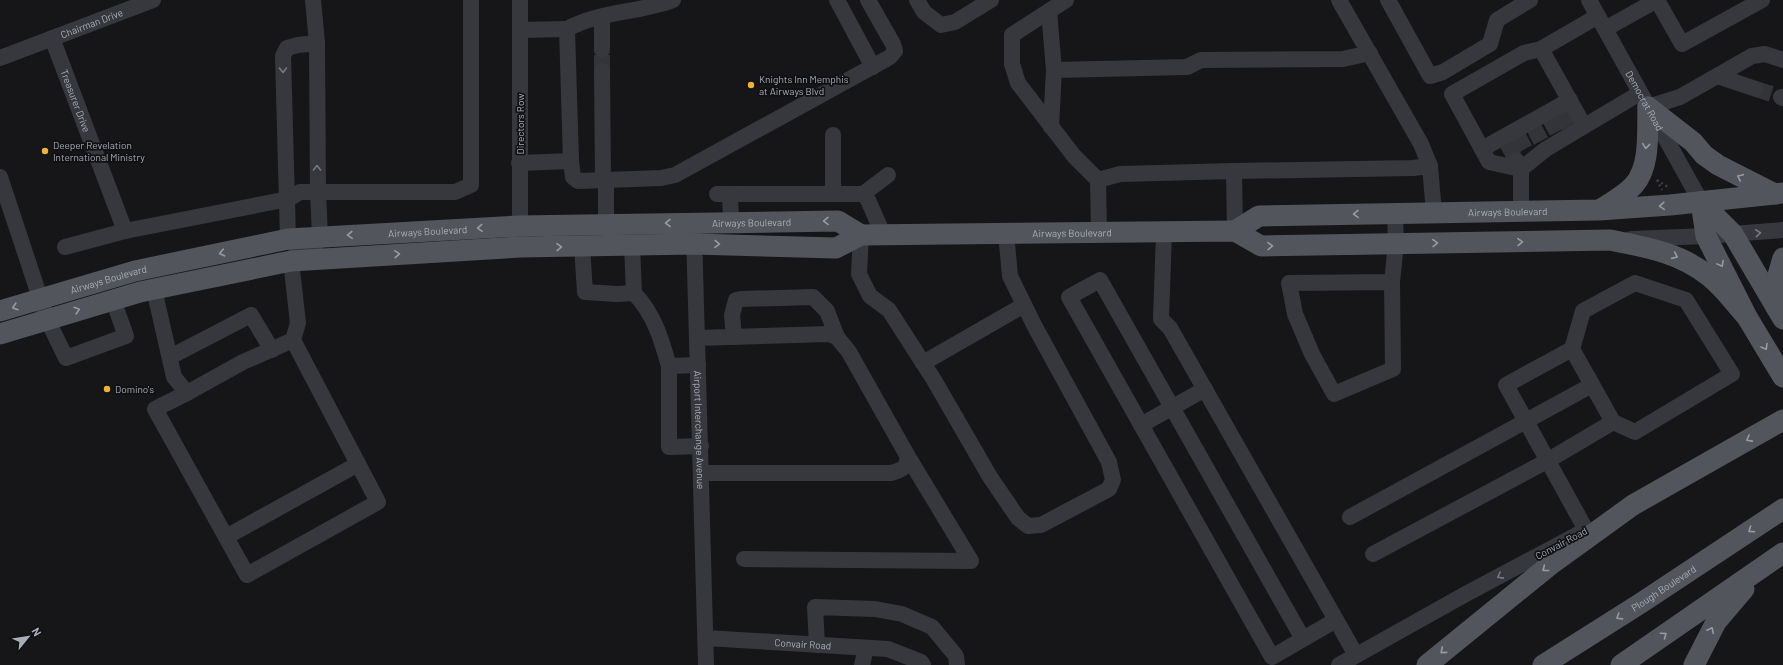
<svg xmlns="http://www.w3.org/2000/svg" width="1783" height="665" font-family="Barlow,sans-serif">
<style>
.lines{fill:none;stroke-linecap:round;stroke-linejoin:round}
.minor-tunnel{stroke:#333438;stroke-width:16;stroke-dasharray:16 8;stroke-linecap:butt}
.path{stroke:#3d3f44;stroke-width:2.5;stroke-dasharray:2 3;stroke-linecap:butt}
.minor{stroke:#37383d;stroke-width:16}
.major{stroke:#53555c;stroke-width:21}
.oneway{stroke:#757881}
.oneway2{stroke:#979ba6}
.poi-dot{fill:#f2b134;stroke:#111113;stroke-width:1.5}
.labels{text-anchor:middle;stroke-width:3.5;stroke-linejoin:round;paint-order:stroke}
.street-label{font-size:10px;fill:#a8adb8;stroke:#111113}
.poi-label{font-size:10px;fill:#a8adb8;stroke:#111113;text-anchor:start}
</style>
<rect width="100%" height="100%" fill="#161618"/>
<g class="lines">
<!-- minor-tunnel -->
<path class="minor-tunnel" d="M602,71v-21
M1756,89l25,8
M1561,113l8,13
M1550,119l7,13
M1534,128l7,13
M1518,136l7,13
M1507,143l7,13"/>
<!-- path -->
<path class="path" d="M1657,180l5,10
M1657,180l11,7"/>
<!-- minor -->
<g class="minor">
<path d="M313,0l4,43 1,149 2,45 -10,22 -22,-20 -5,-183 4,-8 11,-3 19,-2"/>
<path d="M837,0l36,67"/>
<path d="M917,0l7,12 17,13 14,-3 36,-22"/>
<path d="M1066,0l-54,35v29l6,19 56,73 24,24 1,52"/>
<path d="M1339,0l82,144 9,22 4,47"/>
<path d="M1388,0l42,76 13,-4 47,-28 7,-24 33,-20"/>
<path id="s1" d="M1589,0l112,202"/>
<path d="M1049,11l5,59 133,-3 14,-7 142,-1 27,-6"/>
<path d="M1598,16l-57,33 -17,4 -72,41 37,68 32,7 25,-20 94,-56"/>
<path d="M602,18v32"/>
<path d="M567,29c32,-18 72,-16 106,-29"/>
<path d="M1605,29l52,-29 25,44 80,-44"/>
<path id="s2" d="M52,38l73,193"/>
<path d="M1541,49l43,77"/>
<path id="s3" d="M0,58l153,-58"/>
<path d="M602,71l1,109"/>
<path d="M1717,76l39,13"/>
<path d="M1781,97l2,1"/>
<path d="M1648,107l32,-10 72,-41 13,-2 18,6"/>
<path d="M1051,127l3,-57"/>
<path d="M1482,149l88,-49"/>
<path d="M1516,160l5,9v42"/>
<path d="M571,161l2,16 5,4 83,-3 14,-3 215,-118 5,-6 -2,-7 -25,-44"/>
<path d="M519,163l52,-2 -4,-132 -47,1"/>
<path d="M1234,171l179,-3 17,-2"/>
<path d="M0,177l47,142 19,39 60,-22 -13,-36"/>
<path d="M606,180v44"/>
<path d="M1098,180l22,-6 114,-3 1,60"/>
<path d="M833,193v-58"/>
<path d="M717,194h146l5,6 15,34"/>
<path d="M730,194l1,28"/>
<path d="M863,194l25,-19"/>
<path d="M1164,232l-3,87 9,9 186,327"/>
<path id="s4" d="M694,233l12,432"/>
<path d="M861,235l-2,39 11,22 19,14 45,70 56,97 28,41 10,8 13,-1 68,-36 4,-9 -4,-18 -75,-137 -24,-49 -4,-43"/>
<path d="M520,236v-236"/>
<path d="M1631,239l75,-3 77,-6"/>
<path d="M582,246l3,46 32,2 17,-1 -2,-48"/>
<path d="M65,247l60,-16 163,-32 12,-7h155l16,-7v-185"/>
<path d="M1392,282l-103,1 6,31 17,40 22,40 59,-25 -1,-87 4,-38 -1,-31"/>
<path d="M154,289l20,88 13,16 56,-31 50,-22 5,-17 -7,-62"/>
<path d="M634,293c20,21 27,45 35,73"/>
<path d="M734,337l-2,-22 4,-15 5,-1 72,-2 14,14 10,26"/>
<path d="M697,338l132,-4 8,3 12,15 58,103c2,12 -5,15 -16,18h-190"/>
<path d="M1572,349l-66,36 80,145"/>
<path d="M170,357l81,-42 21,35"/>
<path d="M923,363l101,-58"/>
<path d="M698,365l-29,1v81l32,-1"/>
<path d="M187,393l-32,16 92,166 131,-73 -85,-162"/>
<path d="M1141,425l64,-36"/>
<path d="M1350,517l242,-132"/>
<path d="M226,537l132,-73"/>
<path d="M1373,554l174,-93 66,-39 22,10 97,-58 -46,-74 -51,-17 -52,28 -11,38 41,73"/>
<path d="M744,559l227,2 -64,-106"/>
<path id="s5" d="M706,638l182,11 33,13 2,3"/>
<path d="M1303,639l-203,-359 -31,17 203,360 64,-37"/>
<path d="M817,645l-2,-38 60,2 27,5 30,13 24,29 1,9"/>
<path d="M862,665l4,-17"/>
<path d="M1339,665l125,-70 118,-63"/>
</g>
<!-- major -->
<g class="major">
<path d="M1648,107l45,35 11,13 14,10 57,29"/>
<path d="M1701,202l5,34 41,81 36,60"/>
<path d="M1701,202l32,32 50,85"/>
<path d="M1601,209c11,-7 24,-14 33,-24 17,-20 13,-53 14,-78"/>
<path id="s6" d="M1235,231l24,-15 340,-6 71,-5 113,-12"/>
<path d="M1776,307v-25l7,-24"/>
<path id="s7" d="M0,311l135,-40 153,-32 231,-13 319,-5 23,14"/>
<path id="s8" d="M0,334l140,-42 151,-31 229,-14 174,-3 142,4 25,-13 374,-4 26,15 349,-6c36,7 71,13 100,37 14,11 25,27 37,40"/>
<path d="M1427,665l123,-100 83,-60 150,-85"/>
<path id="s9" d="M1543,665l98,-62 142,-94"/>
<path d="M1621,665l162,-112"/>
<path d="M1694,665l22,-43 28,-33"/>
</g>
</g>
<!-- one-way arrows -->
<defs><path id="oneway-chevron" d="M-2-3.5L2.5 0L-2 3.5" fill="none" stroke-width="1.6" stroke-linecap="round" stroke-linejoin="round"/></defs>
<g class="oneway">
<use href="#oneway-chevron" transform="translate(283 70) rotate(88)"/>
<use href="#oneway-chevron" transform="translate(317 168) rotate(-90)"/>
<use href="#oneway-chevron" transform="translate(1758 233) rotate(-6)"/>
<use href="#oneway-chevron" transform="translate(1500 576) rotate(152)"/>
</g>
<g class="oneway2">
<use href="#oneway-chevron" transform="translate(1646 146) rotate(96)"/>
<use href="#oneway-chevron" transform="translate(1740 177) rotate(-155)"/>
<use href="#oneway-chevron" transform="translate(1662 206) rotate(176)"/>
<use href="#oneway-chevron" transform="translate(1356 214) rotate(179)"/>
<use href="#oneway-chevron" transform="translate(826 221) rotate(179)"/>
<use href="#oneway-chevron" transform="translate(668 223) rotate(179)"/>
<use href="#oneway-chevron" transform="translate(480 228) rotate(177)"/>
<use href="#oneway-chevron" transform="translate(350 235) rotate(177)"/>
<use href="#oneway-chevron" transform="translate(1520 242) rotate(-1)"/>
<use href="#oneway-chevron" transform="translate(1435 243) rotate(-1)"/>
<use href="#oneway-chevron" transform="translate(717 244) rotate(2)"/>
<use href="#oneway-chevron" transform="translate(1270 246) rotate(-1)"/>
<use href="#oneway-chevron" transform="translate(559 247) rotate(-1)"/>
<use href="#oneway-chevron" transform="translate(222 253) rotate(168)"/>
<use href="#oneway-chevron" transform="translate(397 254) rotate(-3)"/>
<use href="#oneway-chevron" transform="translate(1675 256) rotate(24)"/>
<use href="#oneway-chevron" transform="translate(1721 264) rotate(62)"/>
<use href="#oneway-chevron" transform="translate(15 307) rotate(163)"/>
<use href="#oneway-chevron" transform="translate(77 310) rotate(-17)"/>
<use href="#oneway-chevron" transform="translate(1765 347) rotate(59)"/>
<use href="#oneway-chevron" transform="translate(1749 439) rotate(151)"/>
<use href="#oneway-chevron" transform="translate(1751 530) rotate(146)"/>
<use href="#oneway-chevron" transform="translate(1545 569) rotate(142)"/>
<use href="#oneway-chevron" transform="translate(1619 617) rotate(148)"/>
<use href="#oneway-chevron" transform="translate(1711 630) rotate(-63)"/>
<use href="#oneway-chevron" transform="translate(1664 635) rotate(-35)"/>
<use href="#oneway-chevron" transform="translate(1443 651) rotate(140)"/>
</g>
<!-- markers -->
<g class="poi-dot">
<circle cx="751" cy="85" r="4"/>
<circle cx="45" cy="151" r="4"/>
<circle cx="107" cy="389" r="4"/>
</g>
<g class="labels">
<!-- street labels -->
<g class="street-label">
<text dy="4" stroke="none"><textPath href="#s3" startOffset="98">Chairman Drive</textPath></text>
<text dy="4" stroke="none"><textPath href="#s2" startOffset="67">Treasurer Drive</textPath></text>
<text dy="4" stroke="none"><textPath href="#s1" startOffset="115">Democrat Road</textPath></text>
<text transform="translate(520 124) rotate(-90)" y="4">Directors Row</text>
<text dy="4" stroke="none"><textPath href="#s6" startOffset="277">Airways Boulevard</textPath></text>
<text dy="4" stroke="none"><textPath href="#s7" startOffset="761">Airways Boulevard</textPath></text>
<text dy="4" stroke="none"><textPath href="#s7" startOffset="437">Airways Boulevard</textPath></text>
<text dy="4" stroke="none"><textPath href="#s8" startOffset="1085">Airways Boulevard</textPath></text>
<text dy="4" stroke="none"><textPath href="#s7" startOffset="113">Airways Boulevard</textPath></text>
<text dy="4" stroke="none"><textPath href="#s4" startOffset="197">Airport Interchange Avenue</textPath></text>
<text transform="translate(1561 543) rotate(-28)" y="4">Convair Road</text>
<text dy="4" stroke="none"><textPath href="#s9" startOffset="143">Plough Boulevard</textPath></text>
<text dy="4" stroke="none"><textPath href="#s5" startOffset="97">Convair Road</textPath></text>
</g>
<!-- poi labels -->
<g class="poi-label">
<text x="759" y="83">Knights Inn Memphis<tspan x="759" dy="12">at Airways Blvd</tspan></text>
<text x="53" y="149">Deeper Revelation<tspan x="53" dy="12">International Ministry</tspan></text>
<text x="115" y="393">Domino's</text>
</g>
</g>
<!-- north arrow -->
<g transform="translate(28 637) rotate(60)" stroke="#111113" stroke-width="3" paint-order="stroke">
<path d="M0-3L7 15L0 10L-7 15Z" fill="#a8adb8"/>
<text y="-6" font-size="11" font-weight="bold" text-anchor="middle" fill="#a8adb8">N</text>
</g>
</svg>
